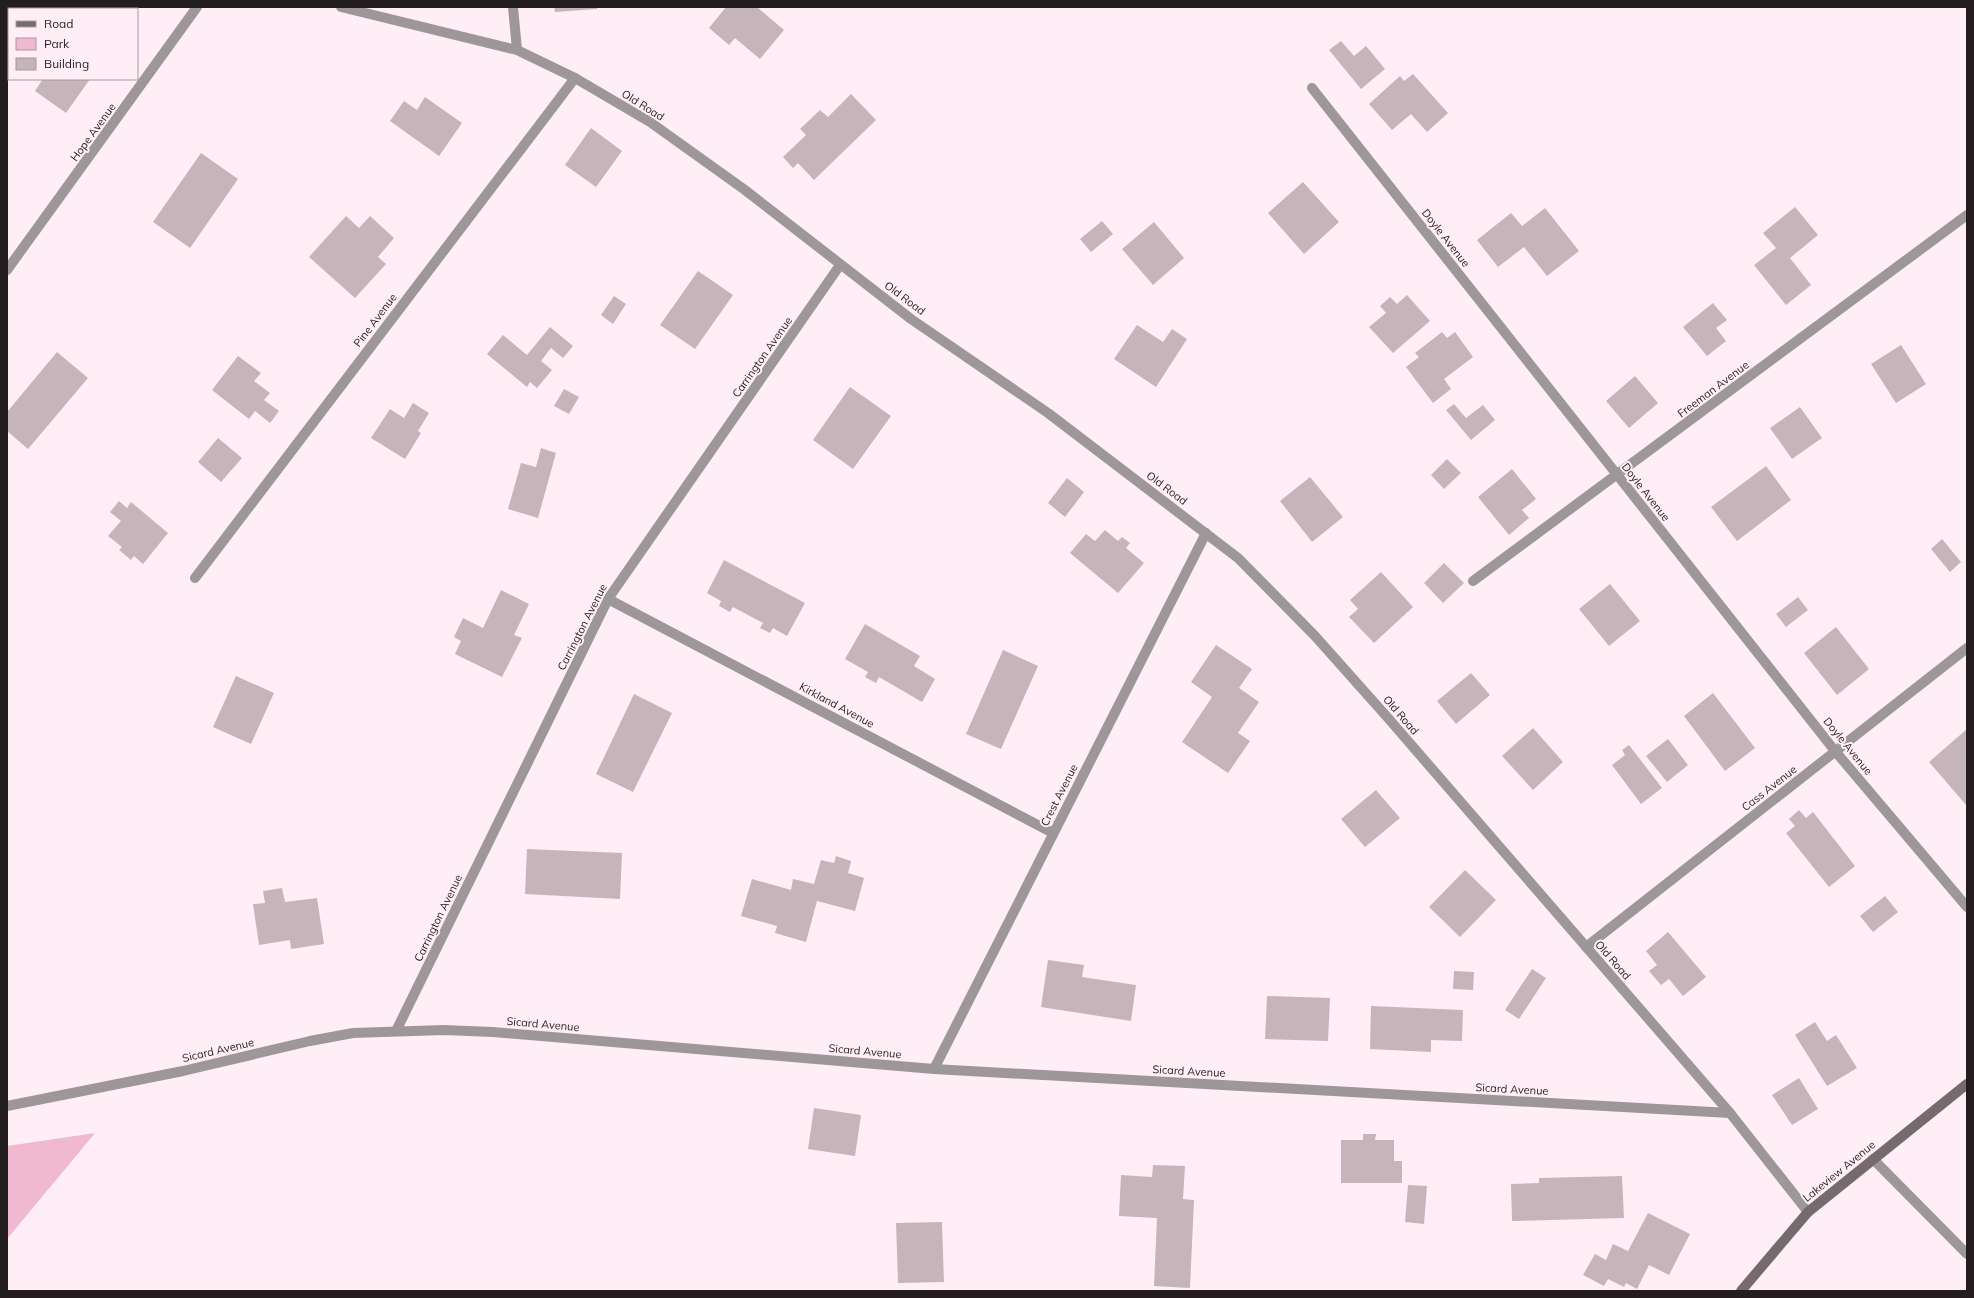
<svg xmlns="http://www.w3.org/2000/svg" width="1974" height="1298" font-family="Mulish,sans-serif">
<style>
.green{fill:#f0b9d0}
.building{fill:#c5b5bb}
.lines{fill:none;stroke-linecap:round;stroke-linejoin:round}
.service{stroke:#9e979a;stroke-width:10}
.minor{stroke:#9e979a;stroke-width:10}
.tertiary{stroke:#9e979a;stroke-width:10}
.secondary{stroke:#756b6f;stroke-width:10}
.labels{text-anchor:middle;stroke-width:4;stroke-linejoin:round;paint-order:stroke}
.street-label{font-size:11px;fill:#231d1f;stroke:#ffeef5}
</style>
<rect width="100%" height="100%" fill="#ffeef5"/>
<!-- green -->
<path class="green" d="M95,1133l-88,106v-93z"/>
<!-- building -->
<path class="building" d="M554,7h43v2l-42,3z
M726,7h31l27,23 -24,29 -25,-21 -6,7 -20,-17z
M1341,41l13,15 12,-10 19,23 -24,20 -32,-39z
M1413,74l35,39 -21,19 -16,-18 -19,16 -23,-26 31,-28 4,5z
M43,79h47l-24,34 -31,-22z
M851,94l25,26 -62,60 -16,-17 -5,5 -10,-11 23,-22 -6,-6 20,-19 8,7z
M425,97l37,26 -23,33 -49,-35 14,-20 13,9z
M591,128l31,23 -26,36 -31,-22z
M201,153l37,26 -48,69 -37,-26z
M1303,182l36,40 -35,32 -36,-41z
M1795,207l23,28 -28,23 21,27 -25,20 -32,-40 22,-17 -13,-15z
M1545,208l34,43 -32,25 -23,-29 -26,20 -21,-27 34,-27 11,13z
M346,216l13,12 11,-12 24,22 -16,19 8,7 -31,34 -46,-41z
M1102,221l11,13 -22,18 -11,-13z
M1154,222l30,36 -31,27 -31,-36z
M698,271l35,24 -38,54 -35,-24z
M1407,295l23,26 -37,32 -24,-26 17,-14 -6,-7 10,-9 7,7z
M614,296l12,8 -13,20 -12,-9z
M1713,303l14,17 -11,8 10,13 -19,15 -24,-29z
M1137,325l26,17 9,-13 15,10 -31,48 -42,-28z
M550,327l23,19 -10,12 -12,-10 -10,13 11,9 -15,18 -7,-6 -3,5 -40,-33 16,-19 24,20z
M1442,332l5,6 8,-6 18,25 -29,22 7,10 -18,14 -27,-36 13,-10 -4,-4z
M1901,345l25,39 -30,19 -25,-39z
M57,352l31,26 -60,71 -21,-18v-19z
M238,356l23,17 -7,8 16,12 -6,7 15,11 -9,12 -15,-12 -6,8 -37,-29z
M1635,376l23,27 -29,25 -23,-27z
M850,387l41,29 -38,53 -40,-29z
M564,389l15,8 -10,17 -15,-8z
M413,403l16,10 -11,18 3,2 -16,26 -34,-21 19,-29 14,9z
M1454,404l12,14 17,-13 12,15 -24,20 -25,-30z
M1800,407l22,31 -30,21 -22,-31z
M218,438l24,20 -21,24 -23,-20z
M541,448l15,5 -18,65 -30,-9 13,-46 15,4z
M1447,459l14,14 -17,16 -13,-14z
M1766,466l25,34 -54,41 -26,-34z
M1512,469l24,30 -14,11 7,8 -20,17 -31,-38z
M1310,477l33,40 -31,25 -32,-41z
M1067,478l17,14 -19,25 -17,-14z
M119,501l8,7 4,-6 37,31 -25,31 -9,-8 -3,4 -12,-10 3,-3 -14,-11 13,-15 -11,-9z
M1105,530l13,11 4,-4 8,6 -4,5 18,15 -26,30 -48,-40 16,-19 9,7z
M1942,539l19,23 -11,10 -19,-23z
M724,560l81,43 -18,33 -14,-8 -3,5 -10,-5 3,-5 -30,-16 -3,5 -11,-6 2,-5 -14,-8z
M1444,563l20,20 -21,20 -19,-20z
M1381,572l32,35 -39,36 -25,-26 9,-8 -8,-9z
M1610,584l30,37 -31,25 -30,-37z
M501,590l28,14 -15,31 8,3 -20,39 -47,-23 6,-13 -7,-4 9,-19 20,10z
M1798,597l10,13 -22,17 -10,-13z
M865,624l55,32 -6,10 21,13 -13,23 -43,-25 -3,6 -11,-6 3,-5 -23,-13z
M1836,627l33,42 -32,26 -33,-42z
M1216,645l36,24 -13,19 20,14 -21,31 12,8 -22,32 -46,-31 30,-45 -21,-15z
M1003,650l35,16 -37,83 -35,-15z
M1471,673l19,22 -34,29 -19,-23z
M236,676l38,17 -23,51 -38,-17z
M1713,693l42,55 -30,23 -41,-55z
M634,694l38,19 -39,79 -37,-18z
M1533,728l30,34 -30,28 -31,-34z
M1967,729v77l-38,-44z
M1668,739l20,26 -21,17 -21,-26z
M1629,745l33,43 -21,16 -29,-39 13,-10 -3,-5z
M1376,790l24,28 -35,29 -24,-28z
M1799,810l7,8 7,-6 42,54 -26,21 -43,-54 9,-7 -6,-7z
M527,849l95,4 -2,46 -95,-5z
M836,856l15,5 -3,12 16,5 -9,33 -38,-10 -11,41 -31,-9 2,-7 -36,-10 11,-37 39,11 2,-11 21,5 7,-24 13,3z
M1465,870l31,30 -36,37 -31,-30z
M282,888l3,14 32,-4 7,46 -33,5 -1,-9 -31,5 -6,-41 12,-1 -2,-12z
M1885,896l13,16 -25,20 -13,-16z
M1668,932l38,45 -23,19 -14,-17 -8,6 -12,-14 8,-6 -11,-14z
M1048,960l36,5 -2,12 54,8 -5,36 -90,-14z
M1532,969l14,9 -27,41 -14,-9z
M1454,971l20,1 -1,18 -20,-1z
M1267,996l63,2 -2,43 -63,-2z
M1371,1006l92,4 -1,31 -31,-1v12l-61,-3z
M1815,1022l12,19 9,-6 21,33 -30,18 -32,-51z
M1799,1078l19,31 -26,16 -20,-30z
M814,1108l47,7 -6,41 -47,-7z
M1363,1134h13l-1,6h19v21h8v22h-61v-43h22z
M1153,1165l32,1 -2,33 11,1 -4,88 -36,-2 3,-68 -38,-2 2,-41 31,2z
M1622,1176l2,42 -112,3 -1,-37 28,-1v-5z
M1408,1185l19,1 -3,38 -19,-2z
M1648,1213l42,21 -21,41 -20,-10 -12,24 -11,-6 -2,4 -16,-8 -4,7 -21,-11 12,-21 11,6 7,-16 15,7z
M942,1222l2,60 -46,1 -2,-60z"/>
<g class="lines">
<!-- service -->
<path class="service" d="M1873,1159l94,95"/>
<!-- minor -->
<path class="minor" d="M513,7l4,43
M1312,88l523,663 132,156
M7,270l190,-263
M195,578l380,-500
M1473,581l494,-366
M608,599l445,234
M1586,947l381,-299
M396,1031l212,-432 232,-334
M934,1069l272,-536
M7,1106l176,-35 127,-30 43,-8 91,-3 49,2 441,37 796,44"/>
<!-- tertiary -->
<path class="tertiary" d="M341,7l176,43 58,28 75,44 95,68 166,129 137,94 190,145 77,78 73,82 342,395 78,99"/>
<!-- secondary -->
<path class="secondary" d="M1741,1291l67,-79 159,-128"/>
</g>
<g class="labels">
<!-- street labels -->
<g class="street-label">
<text transform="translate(643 105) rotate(32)" y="4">Old Road</text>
<text transform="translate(93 132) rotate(-54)" y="4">Hope Avenue</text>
<text transform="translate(1446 238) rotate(52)" y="4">Doyle Avenue</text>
<text transform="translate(905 298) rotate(37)" y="4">Old Road</text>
<text transform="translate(375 320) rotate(-53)" y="4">Pine Avenue</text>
<text transform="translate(762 357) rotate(-55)" y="4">Carrington Avenue</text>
<text transform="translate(1713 389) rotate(-37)" y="4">Freeman Avenue</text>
<text transform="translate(1167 488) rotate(37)" y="4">Old Road</text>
<text transform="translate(1646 492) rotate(52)" y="4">Doyle Avenue</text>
<text transform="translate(582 627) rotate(-63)" y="4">Carrington Avenue</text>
<text transform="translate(837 705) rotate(28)" y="4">Kirkland Avenue</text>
<text transform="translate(1401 715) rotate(49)" y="4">Old Road</text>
<text transform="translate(1848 746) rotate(51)" y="4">Doyle Avenue</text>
<text transform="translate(1769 788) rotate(-38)" y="4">Cass Avenue</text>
<text transform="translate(1059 795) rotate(-63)" y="4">Crest Avenue</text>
<text transform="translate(438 918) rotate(-64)" y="4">Carrington Avenue</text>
<text transform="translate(1613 960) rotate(49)" y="4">Old Road</text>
<text transform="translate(543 1024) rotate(5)" y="4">Sicard Avenue</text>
<text transform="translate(218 1050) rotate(-13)" y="4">Sicard Avenue</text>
<text transform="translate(865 1051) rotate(5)" y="4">Sicard Avenue</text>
<text transform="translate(1189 1071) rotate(3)" y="4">Sicard Avenue</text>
<text transform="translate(1512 1089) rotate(3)" y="4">Sicard Avenue</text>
<text transform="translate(1839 1171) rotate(-39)" y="4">Lakeview Avenue</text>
</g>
</g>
<!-- border -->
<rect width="1974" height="1298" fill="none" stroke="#231d1f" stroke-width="16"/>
<!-- legend -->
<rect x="8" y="8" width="130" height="72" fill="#ffeef5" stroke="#a79a9f"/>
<rect x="16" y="21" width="20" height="6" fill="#756b6f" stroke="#a79a9f"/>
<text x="44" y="28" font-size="12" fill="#231d1f">Road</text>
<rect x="16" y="38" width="20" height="12" fill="#f0b9d0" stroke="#a79a9f"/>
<text x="44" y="48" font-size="12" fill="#231d1f">Park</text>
<rect x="16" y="58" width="20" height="12" fill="#c5b5bb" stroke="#a79a9f"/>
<text x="44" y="68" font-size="12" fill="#231d1f">Building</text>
</svg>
